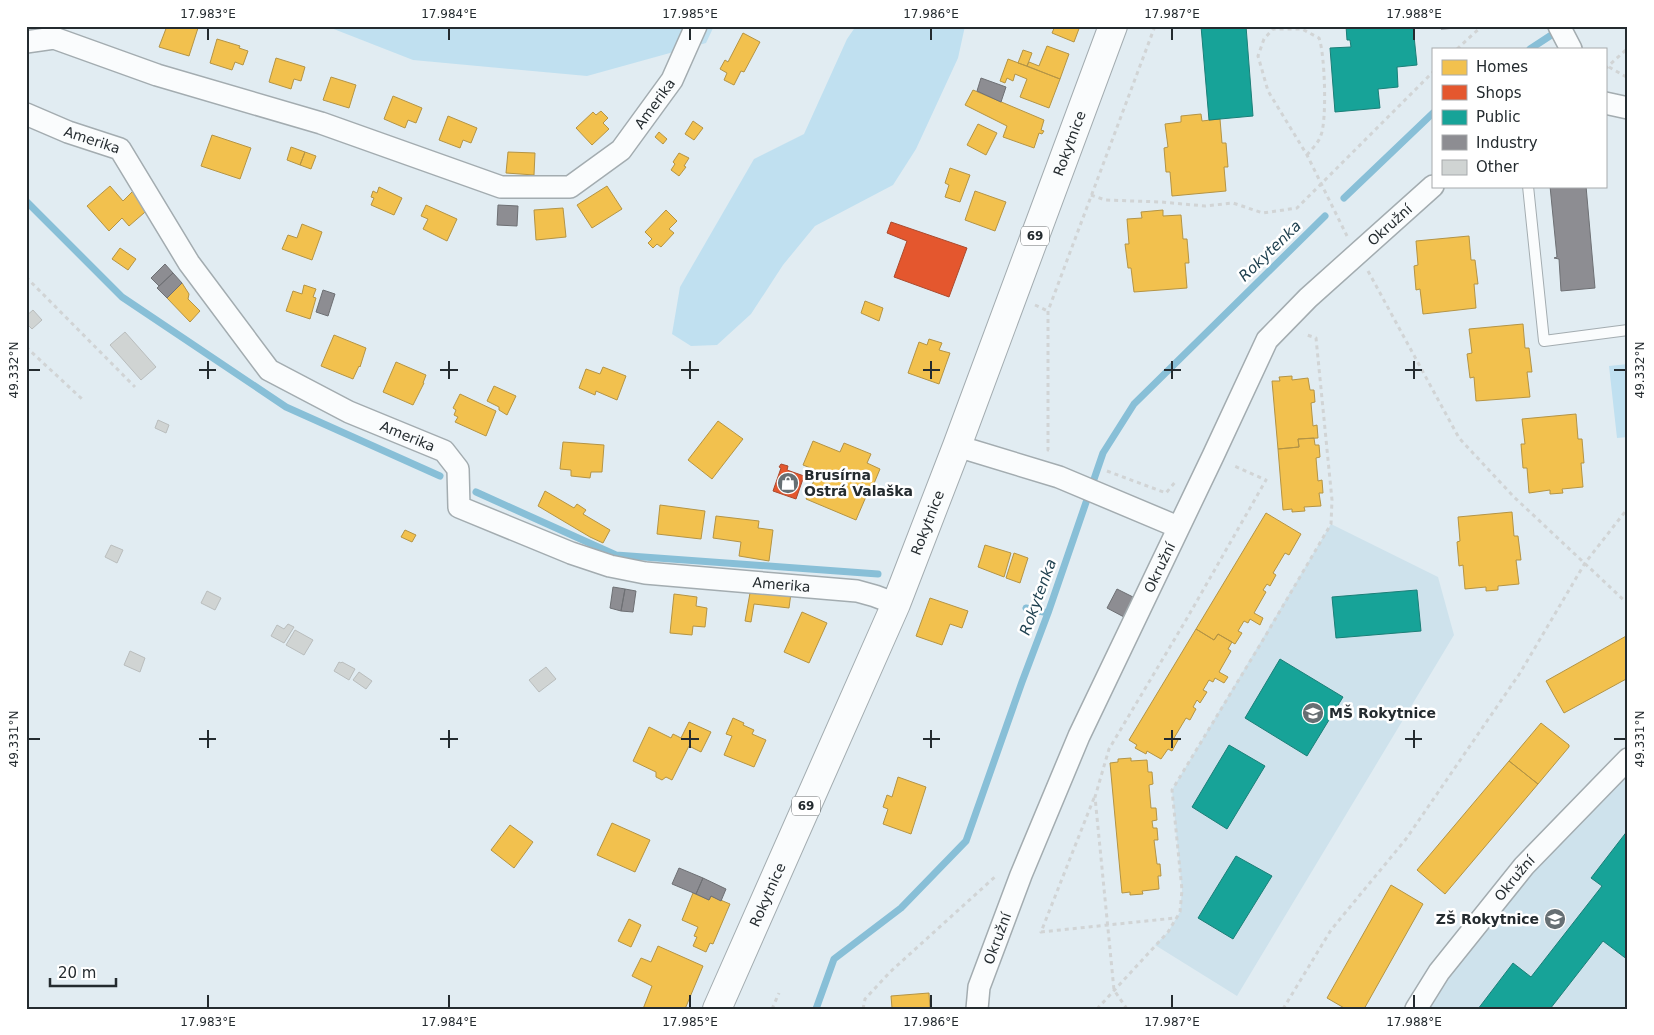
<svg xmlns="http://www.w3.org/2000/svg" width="1654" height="1035" font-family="'DejaVu Sans',sans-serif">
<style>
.built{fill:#cee2ec}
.green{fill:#c0e0f0}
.homes{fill:#f2c14e;stroke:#b49445}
.shops{fill:#e4572e;stroke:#aa4a2e}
.public{fill:#17a398;stroke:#1b7f78}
.industry{fill:#8d8d92;stroke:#6e7074}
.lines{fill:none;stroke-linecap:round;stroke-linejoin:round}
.stream{stroke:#88bfd7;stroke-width:7}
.building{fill:#d0d4d3;stroke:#b9bdbd}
.lane-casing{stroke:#a3acb0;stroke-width:12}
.street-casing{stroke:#a3acb0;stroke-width:24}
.primary-casing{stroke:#a3acb0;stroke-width:30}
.path{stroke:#d1d4d5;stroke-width:3;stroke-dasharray:4 4;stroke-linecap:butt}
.lane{stroke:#fafcfd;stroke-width:10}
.street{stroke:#fafcfd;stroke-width:21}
.primary{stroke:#fafcfd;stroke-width:28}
.ticks{fill:none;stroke:#242b2f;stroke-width:2}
.labels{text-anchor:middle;stroke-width:5;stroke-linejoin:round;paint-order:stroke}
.shield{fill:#fff;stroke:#666b6d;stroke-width:1}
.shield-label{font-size:12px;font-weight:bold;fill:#242b2f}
.street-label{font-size:14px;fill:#242b2f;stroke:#fff}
.poi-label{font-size:14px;font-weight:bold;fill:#242b2f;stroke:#fff;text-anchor:start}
.water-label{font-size:15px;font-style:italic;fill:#1c3e4d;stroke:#fff}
.neatline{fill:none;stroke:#242b2f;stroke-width:2}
.ticks-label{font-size:12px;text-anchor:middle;fill:#242b2f}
</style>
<rect width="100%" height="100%" fill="#e1ecf2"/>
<!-- built -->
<path class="built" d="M1331,524l107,53 16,58 -217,361 -82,-51 13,-13 12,-20 2,-22 -10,-100z
M1628,759v250h-213z"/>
<!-- green -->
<path class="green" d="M326,26h388l-8,17 -119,33 -174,-16z
M856,26h109l-7,32 -42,91 -23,36 -78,41 -32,39 -32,49 -34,31 -26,1 -19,-12 8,-47 74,-128 50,-25 43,-95z
M1628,364v73l-11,1 -8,-72z"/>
<!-- homes -->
<path class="homes" d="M167,26l31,2 -9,28 -30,-9z
M1055,26h25l-6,16 -22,-9z
M743,33l17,9 -16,30 -3,-1 -7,14 -10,-5 3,-7 -7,-4 5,-9 3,2z
M217,39l23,7 -1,2 9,3 -5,14 -8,-3 -3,8 -22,-7z
M1047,46l22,8 -9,25 -33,-13 2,-4 10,4z
M1023,50l9,3 -5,13 -9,-3z
M276,58l29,9 -4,14 -7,-2 -3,10 -22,-7z
M1008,59l52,20 -11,29 -29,-11 7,-18 -12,-5 -2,7 -6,-3 -2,5 -5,-2z
M331,77l25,8 -7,23 -26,-8z
M973,90l71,30 -3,10 3,1 -2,3 -3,-1 -5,15 -31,-11 4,-11 -42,-21z
M393,96l29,12 -6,15 -8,-3 -3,8 -21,-9z
M601,111l7,7 -5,5 6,6 -17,16 -16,-17 17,-16 3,3z
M1201,114l1,7 18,-2 2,24h4l2,24h-4l2,24 -54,5 -2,-24h-4l-2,-24 4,-1 -3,-23 16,-2v-6z
M448,116l29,12 -6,15 -8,-3 -3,8 -21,-8z
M693,121l10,7 -9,12 -9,-6z
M978,124l19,9 -11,22 -19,-10z
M659,132l8,7 -4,5 -8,-7z
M212,135l39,13 -11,31 -39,-13z
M291,147l14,5 -5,13 -13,-5z
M305,152l11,4 -5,13 -11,-4z
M508,152l27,1 -1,22 -28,-2z
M679,153l10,5 -5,8 2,1 -7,9 -8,-6 4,-6 -2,-2z
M950,168l20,7 -10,27 -15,-5 4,-12 -4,-2z
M110,186l13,15 13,-13 16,18 -23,20 -7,-8 -13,13 -22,-25z
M607,186l15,23 -30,19 -15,-23z
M379,187l23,11 -8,17 -23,-10 3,-7 -3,-1 2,-6 4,2z
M975,191l31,11 -11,29 -30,-11z
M426,205l31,14 -10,22 -24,-12 5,-10 -7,-3z
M563,208l3,29 -30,3 -2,-30z
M666,210l11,11 -8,8 5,4 -13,14 -4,-3 -4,4 -5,-5 4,-4 -7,-7z
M1163,210v6l18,-1 2,24h4l2,24h-4l2,25 -53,4 -3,-24h-3l-3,-24h4l-2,-25 15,-1 -1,-6z
M302,224l20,8 -10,28 -30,-11 6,-14 9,3z
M1469,236l2,24h4l3,24h-4l2,24 -53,6 -3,-25 -4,1 -2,-24 4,-1 -2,-24z
M120,248l16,11 -8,11 -16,-11z
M182,283l7,11 -1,5 12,12 -10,11 -23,-24z
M304,285l12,4 -3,8 3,1 -6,21 -24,-8 7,-20 9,3z
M865,301l18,7 -4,13 -18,-8z
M1523,324l2,24h4l3,24h-5l3,25 -54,4 -2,-24 -4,1 -3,-24 5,-1 -3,-24z
M334,335l32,13 -6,19 -1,-1 -6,13 -32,-13z
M929,339l13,4 -3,7 11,3 -11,31 -31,-11 11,-31 8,3z
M396,362l30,13 -3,8h1l-11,22 -30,-13z
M603,367l23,9 -9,24 -21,-9 -1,4 -16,-7 7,-19 14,5z
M1292,376v4l16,-2 2,12h4l1,12 -4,1 2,23 4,-1 1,13 -20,1 1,8 -21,2 -6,-68h8l-1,-4z
M494,386l22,10 -9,19 -8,-5v-3l-12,-6z
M460,394l36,17 -10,25 -31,-14 3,-5 -4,-2 2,-5 -3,-2z
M1576,414l2,25h4l2,24h-3l2,24 -21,2 1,4 -13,1v-4l-21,3 -2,-25h-4l-2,-24h4l-3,-25z
M718,421l25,18 -31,40 -24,-19z
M1314,438l1,7h4l1,12 -4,1 2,23 4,-1 1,13h-4l2,13 -17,1 1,4 -13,1v-3l-9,1 -5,-61 21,-2 -1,-8z
M813,441l27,11 4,-9 27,11 -4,9 13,6 -10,24 -2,-1 -12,28 -50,-21 12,-28 -15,-6z
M563,442l41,3 -2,27h-11l-1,6 -19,-2v-6l-11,-1z
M545,491l29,17 3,-4 9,6 -3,4 27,16 -7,13 -13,-6 -52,-31z
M660,505l45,6 -4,28 -44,-5z
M1512,512l2,24h4l3,24h-5l3,24 -21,2v4l-12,1v-4l-21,2 -2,-24 -4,1 -2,-24 3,-1 -2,-24z
M1266,513l35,21 -12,21 -4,-2 -12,20 3,2 -6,11 -3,-2 -4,6 3,2 -12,21 9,5 -3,7 -10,-6 -2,4 -4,-2 -6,10 4,2 -7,11 -17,-10 -4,6 -18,-11z
M716,516l43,5 -1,7 15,2 -4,31 -30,-5 2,-14 -28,-4z
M405,530l11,5 -4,7 -11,-5z
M985,545l26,8 -7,24 -26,-10z
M1014,553l14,5 -8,25 -14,-5z
M750,593l32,2 9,-2 -2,15 -35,-4 -3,18 -6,-1z
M674,594l23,3 -1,9 11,2 -2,19 -12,-1 -1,9 -22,-2z
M930,598l38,13 -6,17 -12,-4 -8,21 -26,-9z
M802,612l25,11 -18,40 -25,-11z
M1196,629l18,11 4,-6 14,8 -4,7 3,2 -12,21 9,5 -4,6 -9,-5 -2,4 -4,-2 -6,10 4,2 -7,11 -3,-3 -4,7 3,2 -6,11 -4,-2 -12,20 4,2 -6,11 -4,-2 -7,10 -14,-8 -1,3 -11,-6 2,-3 -8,-5z
M1628,635v43l-64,35 -18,-32z
M733,718l11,5 -1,2 11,5 -2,4 14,6 -12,27 -30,-12 8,-19 -6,-2z
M689,722l22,10 -10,20 -12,-6 -17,34 -6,-3 -4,3 -6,-3v-5l-23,-11 16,-34 22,11 2,-4 8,4z
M1541,723l28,22v2l-31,37 -29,-23z
M1131,758v3l16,-1 1,12h4l1,12 -4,1 2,23h5l1,12 -5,1 1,7h4l1,12h-4l3,24h3l1,12h-3l1,13 -17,2 1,3 -13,1v-3l-8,1 -12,-130 8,-1v-3z
M1509,761l29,23 -93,110 -28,-24z
M898,777l28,10 -15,47 -28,-10 5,-15 -5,-2 4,-12 5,2z
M612,823l38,17 -15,32 -38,-17z
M510,825l23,17 -19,26 -23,-18z
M1391,885l32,19 -59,105h-18l-19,-11z
M693,893l16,7 2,-4 19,8 -17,40 -3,-1 -4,9 -13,-6 4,-9 -3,-1 4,-9 -16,-7z
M629,919l12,6 -10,22 -13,-6z
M658,946l45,20 -18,43h-42l9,-23 -20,-10 9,-18 10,4z
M929,993l1,16h-40l2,-1 -1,-12z"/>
<!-- shops -->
<path class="shops" d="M891,222l76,26 -18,49 -55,-20 13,-36 -20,-8z
M781,464l7,2 -1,4 17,6 -8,23 -23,-8 8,-23 -2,-1z"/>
<!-- public -->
<path class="public" d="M1201,26h45l7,90 -44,4z
M1346,26h67l4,39 -20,2 1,20 -20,2 2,19 -45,4 -5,-64 21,-1 -1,-7h-3z
M1417,590l4,41 -85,7 -4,-41z
M1280,659l63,38 -36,59 -62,-38z
M1229,745l36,21 -38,63 -35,-22z
M1628,830v130l-25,-19 -53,68h-72l35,-46 18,14 71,-91 -11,-8z
M1236,856l36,20 -39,63 -35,-21z"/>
<!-- industry -->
<path class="industry" d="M1441,26h19v2l-19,1z
M981,78l25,9 -5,15 -24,-11z
M1550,186h36l9,102 -34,3 -2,-32 -5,-1 3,-1z
M498,205l20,1 -1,20 -20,-1z
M165,264l8,9 -14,13 -8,-8z
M173,273l9,10 -15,15 -10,-10z
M323,290l12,4 -7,22 -12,-4z
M613,587l12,2 -4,22 -11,-3z
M625,589l11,2 -3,21 -12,-1z
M1117,589l16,8 -9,20 -17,-9z
M679,868l24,10 -7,16 -24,-10z
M703,878l23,11 -5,12 -10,-5 -2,4 -13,-6z"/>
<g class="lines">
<!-- stream -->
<path class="stream" d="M1530,49l29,-19
M1344,198l89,-85
M26,201l96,96 164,110 154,69
M476,492l140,63 262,19
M1026,608l22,5
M816,1009l18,-50 67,-51 65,-67 56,-159 26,-69 55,-160 31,-49 191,-188"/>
</g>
<!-- building -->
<path class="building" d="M33,310l9,10 -10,9 -6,-6v-7z
M125,332l31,35 -15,13 -31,-35z
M158,420l11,5 -3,8 -11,-5z
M111,545l12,5 -6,13 -12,-6z
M207,591l14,7 -6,12 -14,-7z
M288,624l6,3 -10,16 -13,-7 6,-11 7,4z
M295,630l18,10 -9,15 -18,-10z
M130,651l15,7 -5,14 -16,-7z
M339,662l2,1 1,-1 13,7 -6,11 -15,-9z
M546,667l10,12 -17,13 -10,-12z
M359,672l13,9 -6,8 -13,-9z"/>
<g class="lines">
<!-- lane casing -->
<g class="lane-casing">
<path id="lane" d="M1528,186l16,155 84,-11"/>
</g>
<!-- street casing -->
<g class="street-casing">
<g id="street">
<path d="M1559,26l12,23"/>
<path id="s1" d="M26,42l28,-4 103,37 164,48 180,64h69l51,-37 51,-70 24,-54"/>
<path d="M1605,103l23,5"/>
<path id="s2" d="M26,114l42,18 52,17 69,114 80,107 80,42 95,39 14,18 1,38 112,46 39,13 35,7 212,18 18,5 21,8"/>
<path d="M957,446l102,31 119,50"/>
<path id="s3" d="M977,1009l2,-22 42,-112 58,-139 134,-280 54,-116 41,-42 125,-112"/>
<path id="s4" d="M1416,1009l23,-37 85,-106 104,-107"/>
</g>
</g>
<!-- primary casing -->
<g class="primary-casing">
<g id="primary">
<path id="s5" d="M717,1009l179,-405 61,-158 156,-420"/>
</g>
</g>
<!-- path -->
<path class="path" d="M1457,49l25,-23
M1609,67l19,11
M1605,69l23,-21
M1307,155c5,-6 12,-13 14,-20 6,-15 4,-81 -2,-97l-17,-9h-29l-9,10 -6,17 10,35 39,64 40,81
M1091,195l14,5 56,2 44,4 28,-3 30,10 34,-5 136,-136
M1368,271l91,167 55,59 114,107
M26,277l109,110
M1035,305l13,6
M26,347l56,52
M1049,450h-1v-139l107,-285
M1107,471l59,22 10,-12
M1094,798l-53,134 134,-14
M772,1009l7,-16
M863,1009l2,-10 25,-27 107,-97
M1097,1009l71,-77 12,-20 2,-22 -10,-100 91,-150 68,-116 1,-24 -16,-162 -12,-4
M1127,1009l-13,-19 -19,-193 14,-48 77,-129 80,-140 -34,-15
M1283,1009l48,-79 75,-91 114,-166 65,-110 43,-55"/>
<!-- lane -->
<use href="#lane" class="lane"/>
<!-- street -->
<use href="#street" class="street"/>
<!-- primary -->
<use href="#primary" class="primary"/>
</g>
<!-- ticks -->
<path class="ticks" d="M208,28v12M449,28v12M690,28v12M931,28v12M1172,28v12M1414,28v12M208,361v18M449,361v18M690,361v18M931,361v18M1172,361v18M1414,361v18M28,370h12M199,370h17M440,370h18M681,370h18M923,370h17M1164,370h17M1405,370h17M1614,370h12M208,730v18M449,730v18M690,730v18M931,730v18M1172,730v18M1414,730v18M28,739h12M199,739h17M440,739h18M681,739h18M923,739h17M1164,739h17M1405,739h17M1614,739h12M208,995v13M449,995v13M690,995v13M931,995v13M1172,995v13M1414,995v13"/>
<!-- icons -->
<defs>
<g id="shop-disc" transform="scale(1.125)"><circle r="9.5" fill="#666f73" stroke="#fff"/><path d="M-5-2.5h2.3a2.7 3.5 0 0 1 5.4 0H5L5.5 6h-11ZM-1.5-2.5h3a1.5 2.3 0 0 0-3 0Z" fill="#fff"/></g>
<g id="school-disc" transform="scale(1.125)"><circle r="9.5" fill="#666f73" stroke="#fff"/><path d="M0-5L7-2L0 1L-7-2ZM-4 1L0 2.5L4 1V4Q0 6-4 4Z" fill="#fff"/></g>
</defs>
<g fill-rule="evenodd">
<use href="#shop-disc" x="788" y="483"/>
<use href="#school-disc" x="1313" y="713"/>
<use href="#school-disc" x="1555" y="919"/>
</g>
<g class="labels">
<!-- shield labels -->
<g class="shield">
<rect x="1021" y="226.5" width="28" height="19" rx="4"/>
<rect x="792" y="796.5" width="28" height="19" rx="4"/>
</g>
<g class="shield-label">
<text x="1035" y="240">69</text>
<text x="806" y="810">69</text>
</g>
<!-- street labels -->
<g class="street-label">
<text dy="5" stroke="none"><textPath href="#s1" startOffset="689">Amerika</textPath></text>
<text dy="5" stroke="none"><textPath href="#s2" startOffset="71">Amerika</textPath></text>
<text dy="5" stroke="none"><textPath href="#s5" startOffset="935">Rokytnice</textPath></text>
<text dy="5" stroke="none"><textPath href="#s3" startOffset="899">Okružní</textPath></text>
<text dy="5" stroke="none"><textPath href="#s2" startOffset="521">Amerika</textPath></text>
<text dy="5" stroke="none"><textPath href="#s5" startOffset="530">Rokytnice</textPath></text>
<text dy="5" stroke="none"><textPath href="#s3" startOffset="479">Okružní</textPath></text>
<text dy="5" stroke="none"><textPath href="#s2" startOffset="956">Amerika</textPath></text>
<text dy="5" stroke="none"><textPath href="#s4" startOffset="164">Okružní</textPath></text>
<text dy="5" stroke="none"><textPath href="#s5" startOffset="125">Rokytnice</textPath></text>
<text dy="5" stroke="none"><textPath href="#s3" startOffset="74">Okružní</textPath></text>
</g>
<!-- poi labels -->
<g class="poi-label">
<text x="804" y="480">Brusírna<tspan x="804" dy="16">Ostrá Valaška</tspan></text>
<text x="1329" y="718">MŠ Rokytnice</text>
<text x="1539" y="924" text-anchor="end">ZŠ Rokytnice</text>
</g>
<!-- water labels -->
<g class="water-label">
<text transform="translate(1270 251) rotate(-44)" y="5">Rokytenka</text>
<text transform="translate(1038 597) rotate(-70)" y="5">Rokytenka</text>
</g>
</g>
<!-- border -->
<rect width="1654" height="1035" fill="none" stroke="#ffffff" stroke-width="55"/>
<!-- legend -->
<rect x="1432" y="48" width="175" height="140" fill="#ffffff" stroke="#a7aaac"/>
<rect x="1442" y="60" width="25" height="15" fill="#f2c14e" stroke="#a7aaac"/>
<text x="1476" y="72" font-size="15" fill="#242b2f">Homes</text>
<rect x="1442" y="85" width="25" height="15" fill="#e4572e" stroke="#a7aaac"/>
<text x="1476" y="98" font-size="15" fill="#242b2f">Shops</text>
<rect x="1442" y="110" width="25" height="15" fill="#17a398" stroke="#a7aaac"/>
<text x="1476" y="122" font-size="15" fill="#242b2f">Public</text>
<rect x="1442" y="135" width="25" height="15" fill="#8d8d92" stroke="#a7aaac"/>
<text x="1476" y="148" font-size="15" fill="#242b2f">Industry</text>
<rect x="1442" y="160" width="25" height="15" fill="#d0d4d3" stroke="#a7aaac"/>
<text x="1476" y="172" font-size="15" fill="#242b2f">Other</text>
<!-- scale -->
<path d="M50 978v8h66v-8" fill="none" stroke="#242b2f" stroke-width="2.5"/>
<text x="58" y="978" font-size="15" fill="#242b2f" stroke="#ffffff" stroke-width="4" paint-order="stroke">20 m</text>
<rect x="28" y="28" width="1598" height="980" class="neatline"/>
<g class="ticks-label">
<text x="208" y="18">17.983°E</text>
<text x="449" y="18">17.984°E</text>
<text x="690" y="18">17.985°E</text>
<text x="931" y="18">17.986°E</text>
<text x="1172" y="18">17.987°E</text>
<text x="1414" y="18">17.988°E</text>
<text transform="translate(14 370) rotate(-90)" y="4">49.332°N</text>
<text transform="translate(1640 370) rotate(-90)" y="4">49.332°N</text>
<text transform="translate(14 739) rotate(-90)" y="4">49.331°N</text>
<text transform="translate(1640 739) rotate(-90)" y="4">49.331°N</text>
<text x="208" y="1026">17.983°E</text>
<text x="449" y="1026">17.984°E</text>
<text x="690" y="1026">17.985°E</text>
<text x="931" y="1026">17.986°E</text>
<text x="1172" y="1026">17.987°E</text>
<text x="1414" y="1026">17.988°E</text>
</g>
</svg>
